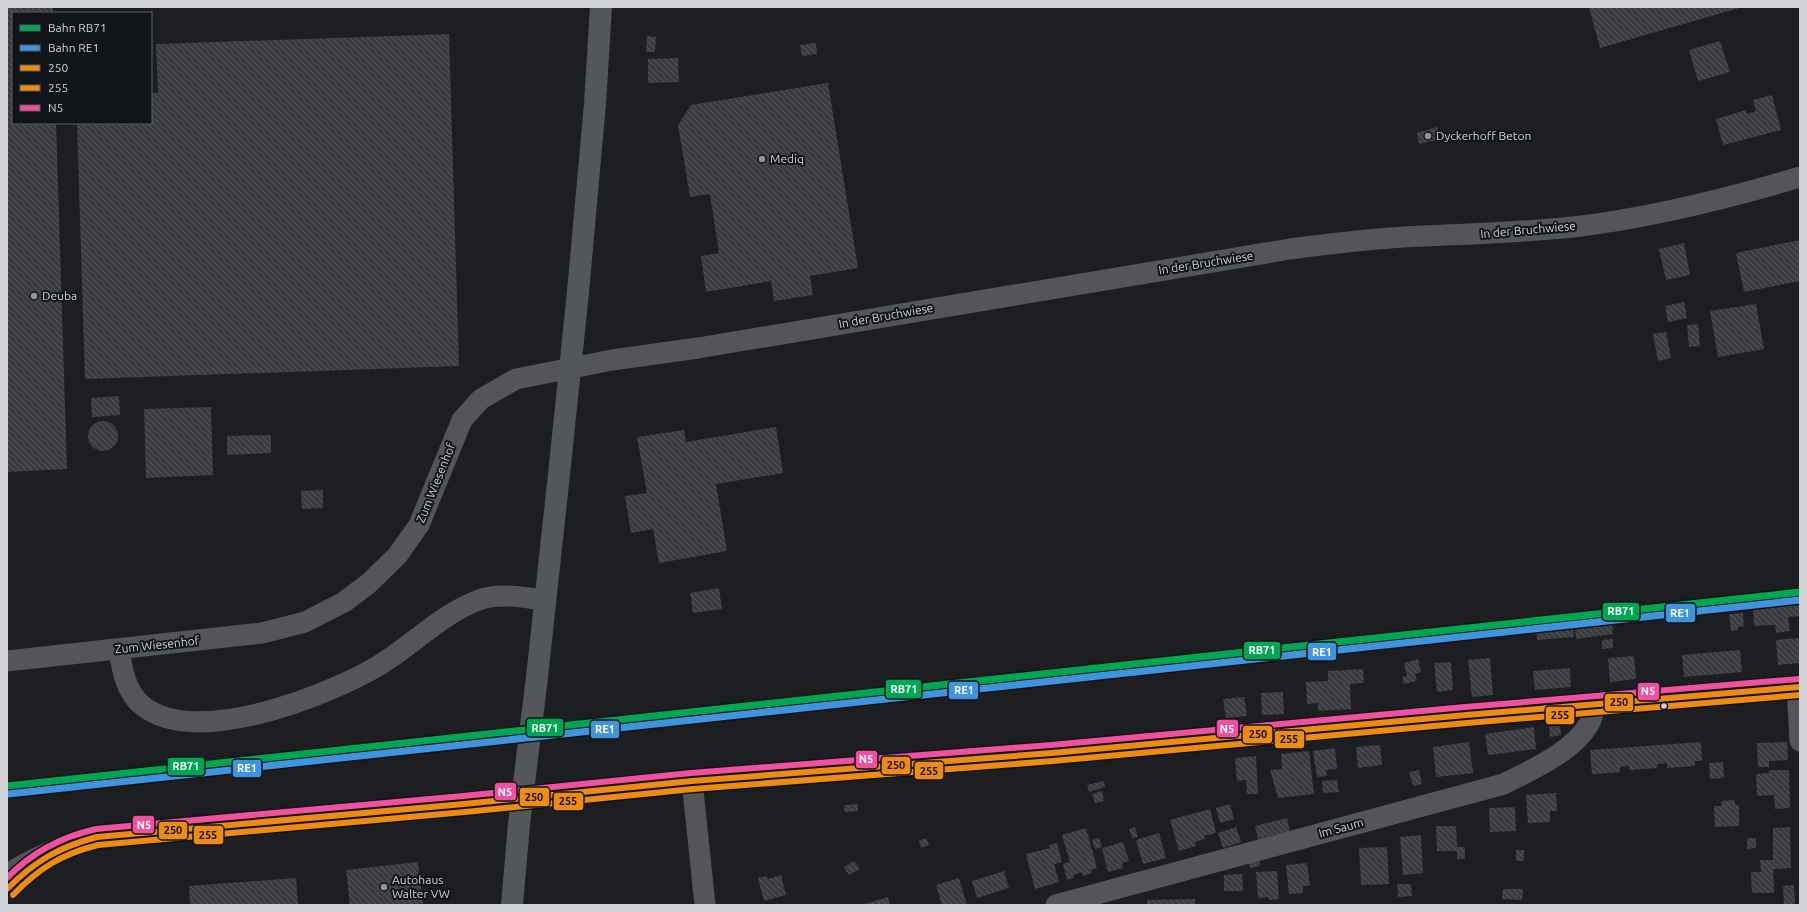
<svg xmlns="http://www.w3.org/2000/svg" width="1807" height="912" font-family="Ubuntu,sans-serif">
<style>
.building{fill:url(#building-back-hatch)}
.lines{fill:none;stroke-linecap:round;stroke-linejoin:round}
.minor{stroke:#535559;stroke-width:21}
.major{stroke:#53565b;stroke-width:22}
.major-bridge{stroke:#53565b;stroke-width:22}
.bus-1-casing{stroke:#111419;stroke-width:9}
.bus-2-casing{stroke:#111419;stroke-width:9}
.bus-3-casing{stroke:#111419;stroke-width:9}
.bus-1{stroke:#ed8b13;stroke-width:6}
.bus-2{stroke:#ed8b13;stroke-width:6}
.bus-3{stroke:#f1509f;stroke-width:6}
.rail-1-casing{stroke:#111419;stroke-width:10}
.rail-2-casing{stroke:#111419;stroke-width:10}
.rail-1{stroke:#00a651;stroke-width:7}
.rail-2{stroke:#4094de;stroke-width:7}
.poi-dot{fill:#919397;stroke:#111419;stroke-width:1.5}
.bus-dot{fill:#d0d2d6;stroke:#111419;stroke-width:1.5}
.labels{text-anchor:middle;stroke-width:4;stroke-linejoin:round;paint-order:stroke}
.poi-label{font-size:12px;fill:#d0d2d6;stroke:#111419;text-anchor:start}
.street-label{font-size:12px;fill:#d0d2d6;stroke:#111419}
.line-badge{stroke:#111419;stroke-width:1.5}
.badge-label{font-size:11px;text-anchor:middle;font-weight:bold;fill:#fff}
.pale-badge-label{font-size:11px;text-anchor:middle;font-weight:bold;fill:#111}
</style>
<defs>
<pattern id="building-back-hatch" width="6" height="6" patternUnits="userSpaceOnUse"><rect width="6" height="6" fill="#3b3c3f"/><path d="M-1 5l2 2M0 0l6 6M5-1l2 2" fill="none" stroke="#56575a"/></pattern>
</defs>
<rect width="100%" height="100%" fill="#1c1e21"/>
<!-- building -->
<path class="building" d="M7,7h46v6h-40v110h43l11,346 -60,3z
M1589,7h150v1l-139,40z
M449,34l10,332 -374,13 -8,-256h74v-30h7l-2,-49z
M647,36l9,1 -1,15h-9z
M1720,41l10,31 -32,9 -9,-31z
M816,43l1,11 -15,2 -2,-11z
M678,58l1,24 -31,1v-24z
M828,83l30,185 -48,8 3,19 -39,6 -3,-20 -65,11 -5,-36 18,-3 -9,-59 -20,3 -12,-72 13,-20z
M1772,95l9,35 -58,15 -7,-26 30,-9 1,4 9,-3 -3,-11z
M1437,127l3,12 -21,5 -2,-11z
M1800,240v41l-56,11 -8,-39z
M1684,243l6,32 -24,5 -7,-31z
M1684,302l3,16 -19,4 -3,-16z
M1756,304l8,45 -46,8 -8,-46z
M1698,324l2,22 -11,1 -2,-22z
M1666,332l5,26 -13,3 -5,-27z
M119,396l1,19 -28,2 -1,-19z
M211,407l2,68 -67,3 -2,-69z
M88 436a15 15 0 1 1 30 0a15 15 0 1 1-30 0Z
M776,427l7,46 -67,11 11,67 -68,12 -6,-34 -22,4 -6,-37 22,-3 -10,-56 47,-7 2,12z
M271,435v18l-44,2v-19z
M323,490v18l-21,1 -1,-18z
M719,588l3,21 -29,4 -3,-20z
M1800,604v12l-12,1 2,14 -14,2 -1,-8 -21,1 -1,-16z
M1743,613l1,13 -6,1v3l-7,1 -2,-17z
M1612,624l1,10 -37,5 -1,-10z
M1573,627l1,10 -37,3 -1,-10z
M1799,638l1,25 -22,2 -2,-25z
M1613,639v9l-11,1v-9z
M1740,650l2,22 -58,5 -2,-22z
M1634,656l2,23 -26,3 -2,-24z
M1490,658l3,37 -21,2 -4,-37z
M1418,659l3,13 -6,2 2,7 -13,3 -2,-7 5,-1 -3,-13z
M1451,662l2,28 -16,2 -3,-29z
M1570,668l1,19 -36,3 -2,-19z
M1363,669l1,14 -14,1 1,25 -33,2v-8l-11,1 -1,-22 22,-1v-10z
M1283,692l1,22 -22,1 -1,-22z
M1244,697l3,19 -21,2 -3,-19z
M1560,726l1,9 -11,2 -1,-10z
M1534,727l2,22 -48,6 -3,-21z
M1469,742l4,31 -37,4 -3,-30z
M1701,742l1,19h-7v5l-28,2v-5l-10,1v4l-28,2v-4l-9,1v5l-28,2 -2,-24z
M1787,742l1,18 -19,1v6h-11l-1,-24z
M1380,745l2,20 -24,3 -2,-21z
M1335,748l2,21 -11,1 1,6 -10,1 -4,-26z
M1309,751l5,43 -36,4 -8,-28 12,-1 -1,-15z
M1256,756l2,38h-11l-1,-14 -9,1 -2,-23z
M1723,762l1,16 -14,1 -1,-16z
M1419,770l3,14 -9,2 -4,-14z
M1769,770h20l1,38 -15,1 -1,-14 -17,1 -1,-22 13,-1z
M1337,780l2,12 -16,1 -1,-12z
M1104,781l1,6 -16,5 -2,-7z
M1102,791l2,10 -9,2 -3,-9z
M1556,793l1,18h-7v11l-22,1 -2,-28z
M1735,800v5h4v21l-24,1 -1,-21h8l-1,-5z
M858,804v7l-13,1 -1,-7z
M1230,804l4,15 -14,4 -4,-15z
M1515,807l1,24 -26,1 -1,-24z
M1210,809l6,24 -12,3 1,3 -10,3 1,4 -17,5 -9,-31z
M1287,818l3,13 -32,8 -3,-13z
M1436,826h20l1,21h8v12h-8v-8h-20z
M1135,827l3,10 -6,1 -3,-9z
M1236,827l5,15 -18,6 -5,-15z
M1790,827l1,41 -18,1 1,24h-22l-1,-21h10l-1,-12h13v-32z
M1086,828l11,40 -6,2 1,3 -9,3 -1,-4 -9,3 1,3 -7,2 -4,-16 7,-2 -8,-27z
M1159,833l7,25 -23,6 -7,-24z
M1421,835l2,38 -20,2 -3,-38z
M926,838l3,7 -8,3 -2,-7z
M1099,838l3,9 -7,2 -3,-9z
M1747,838h9v10l-9,1z
M1123,842l6,19 -7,2 1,5 -15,4 -6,-24z
M1057,843l5,19 -8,2 5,18 -24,7 -9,-35 24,-6 -1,-3z
M1387,847l2,37 -28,1 -2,-37z
M1516,850h8v11h-8z
M1259,858l1,8 -10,2 -2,-9z
M854,861l6,8 -11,6 -5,-8z
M418,862l5,43h-73l-4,-35z
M1307,863l3,23h-7v7l-14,1 -3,-29z
M1004,871l5,17 -32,10 -5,-17z
M1277,871l2,28 -10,1 -1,-3 -10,1 -2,-26z
M1242,874l1,17h-19v-16z
M781,875l5,20 -22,6 -6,-23 9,-2 1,3z
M296,878l2,27h-108l-1,-19z
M959,878l8,27h-25l-6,-20z
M1397,884h14l1,12 -14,1z
M1794,885l1,20h-11l-1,-19z
M1503,889h20l-1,11 -20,-1z
M888,897l2,8h-29z
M1195,899v6h-48v-5z"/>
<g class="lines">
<!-- minor -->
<path class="minor" d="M119,649c3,21 7,44 24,57 53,42 184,-10 235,-40 35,-21 63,-52 101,-66 20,-8 46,-2 66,0
M7,661l255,-28 43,-11 39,-20 24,-18 29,-28 22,-31 43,-105 19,-21 35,-20 96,-19 86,-12 592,-99c38,-5 76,-10 114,-12 56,-3 113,-4 169,-10 77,-9 153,-28 227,-50
M1797,687l3,54
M692,781l13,124
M7,875c25,-18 60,-31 90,-38l210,-20 157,-13 228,-23 360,-28 414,-38 334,-28
M1056,905l448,-121c27,-14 69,-32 85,-60 4,-6 5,-14 6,-21"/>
<!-- major -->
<path class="major" d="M578,292l17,-188 6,-97
M537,677l23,-212
M512,905l7,-81"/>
<!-- major-bridge -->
<path class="major-bridge" d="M560,465l18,-173
M519,824l18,-147"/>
<!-- bus-1 casing -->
<g class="bus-1-casing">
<path id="bus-1" d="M7,889c28,-28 52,-42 90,-52l367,-33 228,-23 360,-28 414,-38 334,-28"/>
</g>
<!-- bus-2 casing -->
<g class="bus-2-casing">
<path id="bus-2" d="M13,895c26,-27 49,-41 85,-50l367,-33 228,-23 360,-28 414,-38 333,-28"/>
</g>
<!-- bus-3 casing -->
<g class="bus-3-casing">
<path id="bus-3" d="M7,878c25,-26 54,-41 89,-49l367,-33 228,-23 360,-28 414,-38 334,-28"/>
</g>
<!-- bus-1 -->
<use href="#bus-1" class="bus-1"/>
<!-- bus-2 -->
<use href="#bus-2" class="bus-2"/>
<!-- bus-3 -->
<use href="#bus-3" class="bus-3"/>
<!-- rail-1 casing -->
<g class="rail-1-casing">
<path id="rail-1" d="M7,786l1793,-194"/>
</g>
<!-- rail-2 casing -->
<g class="rail-2-casing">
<path id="rail-2" d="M8,794l1792,-194"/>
</g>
<!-- rail-1 -->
<use href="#rail-1" class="rail-1"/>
<!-- rail-2 -->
<use href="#rail-2" class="rail-2"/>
</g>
<!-- markers -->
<g class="poi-dot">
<circle cx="1428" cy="136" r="4"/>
<circle cx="762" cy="159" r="4"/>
<circle cx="34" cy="296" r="4"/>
<circle cx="384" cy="887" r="4"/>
</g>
<circle class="bus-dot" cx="1664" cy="706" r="3.5"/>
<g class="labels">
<!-- poi labels -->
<g class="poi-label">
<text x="1436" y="140">Dyckerhoff Beton</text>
<text x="770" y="163">Mediq</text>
<text x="42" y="300">Deuba</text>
<text x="392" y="884">Autohaus<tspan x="392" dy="14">Walter VW</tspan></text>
</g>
<!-- street labels -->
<g class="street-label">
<text transform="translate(1528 230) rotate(-5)" y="4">In der Bruchwiese</text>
<text transform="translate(1206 263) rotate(-9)" y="4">In der Bruchwiese</text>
<text transform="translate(886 316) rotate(-10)" y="4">In der Bruchwiese</text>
<text transform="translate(436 483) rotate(-68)" y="4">Zum Wiesenhof</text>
<text transform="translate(157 645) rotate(-6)" y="4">Zum Wiesenhof</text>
<text transform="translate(1341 828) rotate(-15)" y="4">Im Saum</text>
</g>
</g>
<g class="line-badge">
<rect x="1602" y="602" width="38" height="19" rx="4" fill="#00a651"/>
<rect x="1665" y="603" width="31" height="20" rx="4" fill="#4094de"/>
<rect x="1243" y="641" width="38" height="19" rx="4" fill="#00a651"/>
<rect x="1307" y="642" width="30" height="19" rx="4" fill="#4094de"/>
<rect x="885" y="679" width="37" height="20" rx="4" fill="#00a651"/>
<rect x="948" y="681" width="31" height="19" rx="4" fill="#4094de"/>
<rect x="1637" y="682" width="23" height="19" rx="4" fill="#f1509f"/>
<rect x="1604" y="693" width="30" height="19" rx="4" fill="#ed8b13"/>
<rect x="1545" y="706" width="30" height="19" rx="4" fill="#ed8b13"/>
<rect x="526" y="718" width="38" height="19" rx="4" fill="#00a651"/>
<rect x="1216" y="719" width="23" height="19" rx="4" fill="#f1509f"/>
<rect x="590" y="720" width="30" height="19" rx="4" fill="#4094de"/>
<rect x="1242" y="725" width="31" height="19" rx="4" fill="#ed8b13"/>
<rect x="1274" y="730" width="31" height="19" rx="4" fill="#ed8b13"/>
<rect x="855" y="750" width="23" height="19" rx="4" fill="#f1509f"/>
<rect x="881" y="756" width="30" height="19" rx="4" fill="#ed8b13"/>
<rect x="167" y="757" width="38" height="19" rx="4" fill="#00a651"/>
<rect x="232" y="759" width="30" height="19" rx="4" fill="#4094de"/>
<rect x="914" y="761" width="30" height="19" rx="4" fill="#ed8b13"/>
<rect x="494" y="782" width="23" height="19" rx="4" fill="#f1509f"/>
<rect x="519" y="787" width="31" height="20" rx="4" fill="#ed8b13"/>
<rect x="553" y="792" width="31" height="19" rx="4" fill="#ed8b13"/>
<rect x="132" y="815" width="23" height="19" rx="4" fill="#f1509f"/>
<rect x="158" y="821" width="30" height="19" rx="4" fill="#ed8b13"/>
<rect x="193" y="825" width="31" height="20" rx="4" fill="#ed8b13"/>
</g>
<g class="badge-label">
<text x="1621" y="615">RB71</text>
<text x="1680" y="617">RE1</text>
<text x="1262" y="654">RB71</text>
<text x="1322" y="656">RE1</text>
<text x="904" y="693">RB71</text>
<text x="964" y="694">RE1</text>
<text x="1648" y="695">N5</text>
<text x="545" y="732">RB71</text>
<text x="1227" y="733">N5</text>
<text x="605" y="733">RE1</text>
<text x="866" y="763">N5</text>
<text x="186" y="770">RB71</text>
<text x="247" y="772">RE1</text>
<text x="505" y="796">N5</text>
<text x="144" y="829">N5</text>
</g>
<g class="pale-badge-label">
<text x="1619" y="706">250</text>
<text x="1560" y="719">255</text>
<text x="1258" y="738">250</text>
<text x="1289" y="743">255</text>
<text x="896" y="769">250</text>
<text x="929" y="775">255</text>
<text x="534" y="801">250</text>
<text x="568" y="805">255</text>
<text x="173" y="834">250</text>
<text x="208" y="839">255</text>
</g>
<!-- border -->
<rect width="1807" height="912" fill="none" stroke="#d0d2d6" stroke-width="16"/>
<!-- legend -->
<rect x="12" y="12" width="140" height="112" fill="#111419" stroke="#5d6065"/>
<rect x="20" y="25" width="20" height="6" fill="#00a651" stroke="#5d6065"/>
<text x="48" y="32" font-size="12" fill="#d0d2d6">Bahn RB71</text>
<rect x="20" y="45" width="20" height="6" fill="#4094de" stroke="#5d6065"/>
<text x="48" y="52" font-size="12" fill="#d0d2d6">Bahn RE1</text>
<rect x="20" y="65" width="20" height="6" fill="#ed8b13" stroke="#5d6065"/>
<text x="48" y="72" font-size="12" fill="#d0d2d6">250</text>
<rect x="20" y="85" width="20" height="6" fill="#ed8b13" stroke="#5d6065"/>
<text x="48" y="92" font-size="12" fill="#d0d2d6">255</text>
<rect x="20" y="105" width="20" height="6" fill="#f1509f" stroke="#5d6065"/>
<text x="48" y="112" font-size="12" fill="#d0d2d6">N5</text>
</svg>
